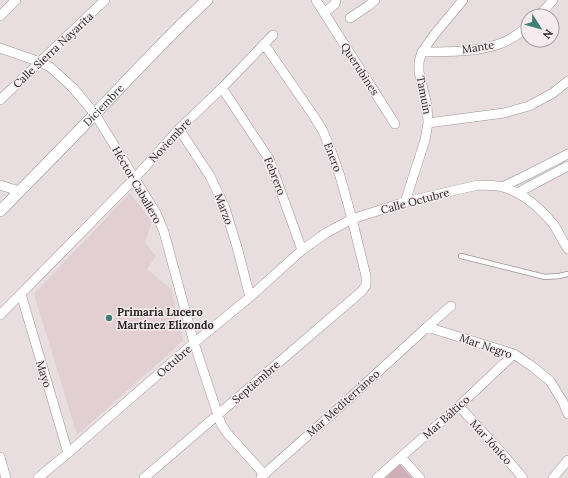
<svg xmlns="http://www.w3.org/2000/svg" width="568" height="478" font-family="Lora,serif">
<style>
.built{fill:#e2cfd4}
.green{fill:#ceaeb7}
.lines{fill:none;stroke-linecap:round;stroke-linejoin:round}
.service-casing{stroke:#9d9395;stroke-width:6}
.minor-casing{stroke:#9d9395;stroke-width:10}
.tertiary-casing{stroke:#9d9395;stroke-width:12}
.service{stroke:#fff;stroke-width:4.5}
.minor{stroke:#fff;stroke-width:9}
.tertiary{stroke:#fff;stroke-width:11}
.poi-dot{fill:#3e8275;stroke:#f6ebee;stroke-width:1.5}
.labels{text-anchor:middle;stroke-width:3;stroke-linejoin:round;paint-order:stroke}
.street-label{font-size:11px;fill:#2a2627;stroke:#f6ebee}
.poi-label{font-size:11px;font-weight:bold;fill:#2a2627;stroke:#f6ebee;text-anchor:start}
</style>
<rect width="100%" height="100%" fill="#e8dee0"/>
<!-- built -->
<path class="built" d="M130,193l22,29 -7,20 11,14 -9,13 24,20 12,52 -106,94 -43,-141z"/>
<!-- green -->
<path class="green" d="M400,464l12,14h-27z"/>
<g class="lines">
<!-- service casing -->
<g class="service-casing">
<path id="service" d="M461,256l84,21 14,-1 9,-2"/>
</g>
<!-- minor casing -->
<g class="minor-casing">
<path id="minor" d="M316,0l79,124
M324,13l11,-9 1,-4
M0,16l16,-16
M539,16l14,-16
M350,18l18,-12 7,-6
M0,48l40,14 10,5 9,8 14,13 22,26 61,99 8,19 30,111 27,81 6,9 37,41
M422,52c25,0 57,0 80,-9 10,-4 18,-10 26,-17
M222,88l47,71 33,91
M0,100l105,-100
M428,123l76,-10 25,-7 24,-13 15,-12
M179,129l31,47 15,32 12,39 13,50
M0,185l19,6
M502,187l25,-12 41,-21
M517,193l51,-27
M405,202l20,-62 3,-17 -1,-17 -8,-34v-10l3,-10 12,-17 29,-35
M21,294l47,159
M0,315l135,-137 44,-49 43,-41 51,-53
M427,327l87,27 19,13 17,14 13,21 5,12
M459,406l42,46 22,26
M0,457l6,21
M401,457l19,21
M261,477l80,-71 86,-79 24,-21
M38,478l30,-25 126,-110 56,-46 52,-47 24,-17 26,-14 53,-17 73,-17c8,0 17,0 25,2 20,6 38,22 51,38 5,8 9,17 14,24
M144,478l218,-187 4,-6v-9l-14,-57 -12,-43 -7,-20 -10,-25 -10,-16 -49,-71
M377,478l82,-72 55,-52
M553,478l15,-18"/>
</g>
<!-- tertiary casing -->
<g class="tertiary-casing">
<g id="tertiary">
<path id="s1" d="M0,211c32,-32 64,-65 96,-98 36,-38 72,-77 111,-113"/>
</g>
</g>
<!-- service -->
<use href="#service" class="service"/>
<!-- minor -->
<use href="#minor" class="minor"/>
<!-- tertiary -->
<use href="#tertiary" class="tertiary"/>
</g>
<!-- markers -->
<circle class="poi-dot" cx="109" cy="318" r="4"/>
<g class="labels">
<!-- street labels -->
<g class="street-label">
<text transform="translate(478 47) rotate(-9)" y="4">Mante</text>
<text transform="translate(53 50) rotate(-43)" y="4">Calle Sierra Nayarita</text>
<text transform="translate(360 69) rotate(57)" y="4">Querubines</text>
<text transform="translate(424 95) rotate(79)" y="4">Tamuín</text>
<text dy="4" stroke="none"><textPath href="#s1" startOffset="148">Diciembre</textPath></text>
<text transform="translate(170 140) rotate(-47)" y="4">Noviembre</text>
<text transform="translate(333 157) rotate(69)" y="4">Enero</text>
<text transform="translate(275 176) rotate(68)" y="4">Febrero</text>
<text transform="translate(137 185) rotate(60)" y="4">Héctor Caballero</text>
<text transform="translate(415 201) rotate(-15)" y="4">Calle Octubre</text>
<text transform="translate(224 209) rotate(69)" y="4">Marzo</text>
<text transform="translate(486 346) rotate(19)" y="4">Mar Negro</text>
<text transform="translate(174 361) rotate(-41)" y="4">Octubre</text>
<text transform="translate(44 374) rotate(73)" y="4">Mayo</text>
<text transform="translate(256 382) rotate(-41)" y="4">Septiembre</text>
<text transform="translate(343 403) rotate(-42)" y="4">Mar Mediterráneo</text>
<text transform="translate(446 417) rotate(-42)" y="4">Mar Báltico</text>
<text transform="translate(491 442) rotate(48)" y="4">Mar Jónico</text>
</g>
<!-- poi labels -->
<g class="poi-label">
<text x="117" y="316">Primaria Lucero<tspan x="117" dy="13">Martínez Elizondo</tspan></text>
</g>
</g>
<!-- north arrow -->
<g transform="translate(540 28) rotate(127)"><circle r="19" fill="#f6ebee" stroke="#a49c9e"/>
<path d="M0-3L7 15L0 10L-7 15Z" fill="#3e8275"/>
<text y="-6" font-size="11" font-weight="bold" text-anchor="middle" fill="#2a2627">N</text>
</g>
</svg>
